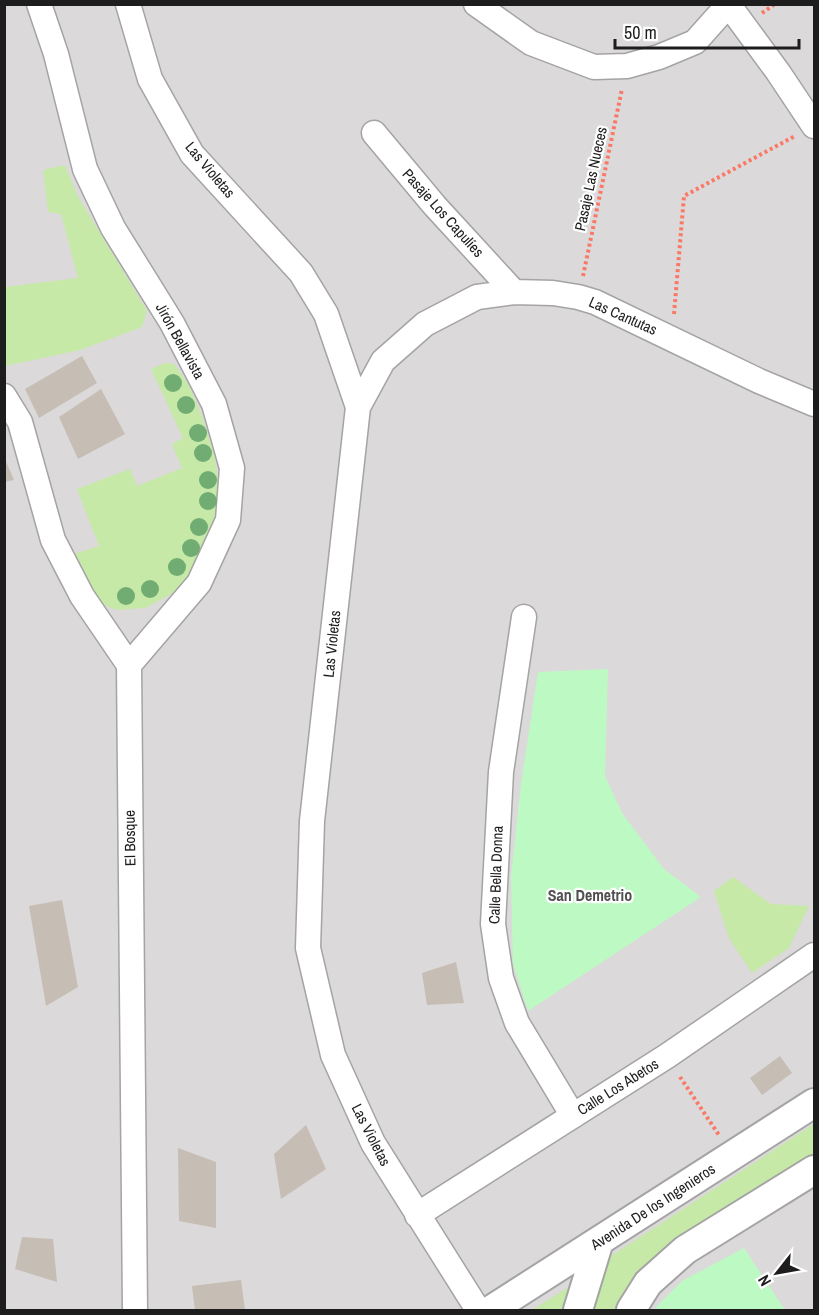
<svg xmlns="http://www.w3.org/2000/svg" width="819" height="1315" font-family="'Archivo Narrow',sans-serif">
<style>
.residential{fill:#dbd9d9}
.grass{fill:#c6e9a7}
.park{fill:#bdfac3}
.building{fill:#c6bdb5}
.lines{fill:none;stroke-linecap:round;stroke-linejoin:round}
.minor-casing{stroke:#a4a4a4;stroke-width:27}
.tertiary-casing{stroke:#a4a4a4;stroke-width:32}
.path{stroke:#fb7866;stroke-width:4;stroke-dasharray:3 3;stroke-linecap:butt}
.minor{stroke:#fff;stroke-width:24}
.tertiary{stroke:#fff;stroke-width:28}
.tree{fill:#71ad72}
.labels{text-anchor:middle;stroke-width:4.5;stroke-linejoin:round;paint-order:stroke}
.street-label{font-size:15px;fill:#1d1d1d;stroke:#fff}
.neighbourhood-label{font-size:16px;font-weight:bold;fill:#505050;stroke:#fff}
</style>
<rect width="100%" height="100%" fill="#eeeae2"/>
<!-- residential -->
<path class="residential" d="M5,5h809v1305h-809z"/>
<!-- grass -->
<path class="grass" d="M65,165l12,30 70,116 -5,16 -62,23 -75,16v-79l73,-9 -17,-64 -13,-2 -5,-42z
M165,363l9,1 15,21 14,34 12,38 4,31 -4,35 -14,33 -22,34 -34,18 -28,2 -23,-9 -26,-45 31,-10 -22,-57 53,-20 7,17 45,-18 -10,-24 11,-6 -32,-69z
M733,877l38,27 38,2 -20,42 -37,25 -23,-35 -15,-47z
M814,1124v31l-142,93 -58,62h-23l3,-21 17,-33z
M572,1285l-6,25h-34z"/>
<!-- park -->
<path class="park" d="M608,669l-3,107 17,37 42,56 37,28 -173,114 -15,-47 -2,-87 10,-93 17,-112z
M744,1248l41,62h-132l29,-29z"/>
<!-- building -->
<path class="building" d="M82,356l15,27 -58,35 -14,-29z
M101,389l24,45 -47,25 -19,-42z
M4,457l10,23 -10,2z
M62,900l16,87 -32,19 -17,-100z
M456,962l8,41 -37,2 -5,-32z
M780,1056l12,17 -30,22 -12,-17z
M306,1125l20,44 -45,30 -7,-45z
M178,1148l38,14v66l-37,-7z
M22,1237l31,2 4,43 -42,-13z
M241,1280l4,30h-50l-3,-24z"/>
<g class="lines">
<!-- minor casing -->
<g class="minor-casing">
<path id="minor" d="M39,4l17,50 29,115 28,59 59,95 42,81 18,64 -4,52 -29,63 -70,82
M128,4l22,75 42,75 109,119 25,41 32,93 -46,414 -4,127 25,107 40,88 105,167
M476,4l55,39 63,24 33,-1 32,-9 36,-15 33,-37
M728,4l50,68 36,54
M374,133l61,73 79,86
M4,396l16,26 33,118 29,56 47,69 6,645
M358,407l25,-46 42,-37 52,-27 37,-5 39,1 25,4 17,5 164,79 55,23
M524,617l-23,155 -8,152 8,54 16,45 56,93
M417,1215l250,-159 147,-101"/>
</g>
<!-- tertiary casing -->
<g class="tertiary-casing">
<path id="tertiary" d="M491,1310l323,-207
M578,1310l21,-69
M631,1310l17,-27 37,-33 129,-80"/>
</g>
<!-- path -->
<path class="path" d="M762,13l13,-9
M583,276l39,-187
M674,314l10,-118 111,-60
M680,1077l39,58"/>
<!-- minor -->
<use href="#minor" class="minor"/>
<!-- tertiary -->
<use href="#tertiary" class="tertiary"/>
</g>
<!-- trees -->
<g class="tree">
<circle cx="173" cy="383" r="9"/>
<circle cx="186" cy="405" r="9"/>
<circle cx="198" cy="433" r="9"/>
<circle cx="203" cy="453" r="9"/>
<circle cx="208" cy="480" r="9"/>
<circle cx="208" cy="501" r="9"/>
<circle cx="199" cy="527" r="9"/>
<circle cx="191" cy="548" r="9"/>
<circle cx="177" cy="567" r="9"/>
<circle cx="150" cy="589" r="9"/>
<circle cx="126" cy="596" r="9"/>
</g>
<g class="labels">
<!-- street labels -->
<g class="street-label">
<text transform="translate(210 170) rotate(50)" y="5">Las Violetas</text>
<text transform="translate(591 179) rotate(-78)" y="5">Pasaje Las Nueces</text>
<text transform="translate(443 213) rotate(48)" y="5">Pasaje Los Capulíes</text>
<text transform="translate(623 316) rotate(24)" y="5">Las Cantutas</text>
<text transform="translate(180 341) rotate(61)" y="5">Jirón Bellavista</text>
<text transform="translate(332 644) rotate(-84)" y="5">Las Violetas</text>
<text transform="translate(130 838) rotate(-91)" y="5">El Bosque</text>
<text transform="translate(496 875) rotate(-88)" y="5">Calle Bella Donna</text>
<text transform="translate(618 1087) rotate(-32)" y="5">Calle Los Abetos</text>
<text transform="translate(371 1135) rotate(63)" y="5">Las Violetas</text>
<text transform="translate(653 1207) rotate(-33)" y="5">Avenida De los Ingenieros</text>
</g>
<!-- neighbourhood labels -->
<g class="neighbourhood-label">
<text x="590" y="901">San Demetrio</text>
</g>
</g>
<!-- border -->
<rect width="819" height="1315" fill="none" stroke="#1d1d1d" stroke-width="12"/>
<!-- north arrow -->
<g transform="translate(777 1273) rotate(239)" stroke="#ffffff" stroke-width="4.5" paint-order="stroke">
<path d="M0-4.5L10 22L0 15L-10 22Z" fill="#1d1d1d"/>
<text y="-9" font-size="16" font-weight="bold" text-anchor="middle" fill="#1d1d1d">N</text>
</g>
<!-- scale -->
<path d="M615 39v9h184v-9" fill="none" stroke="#1d1d1d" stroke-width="3"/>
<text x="624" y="39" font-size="18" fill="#1d1d1d" stroke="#ffffff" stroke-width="4.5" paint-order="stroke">50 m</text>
</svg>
